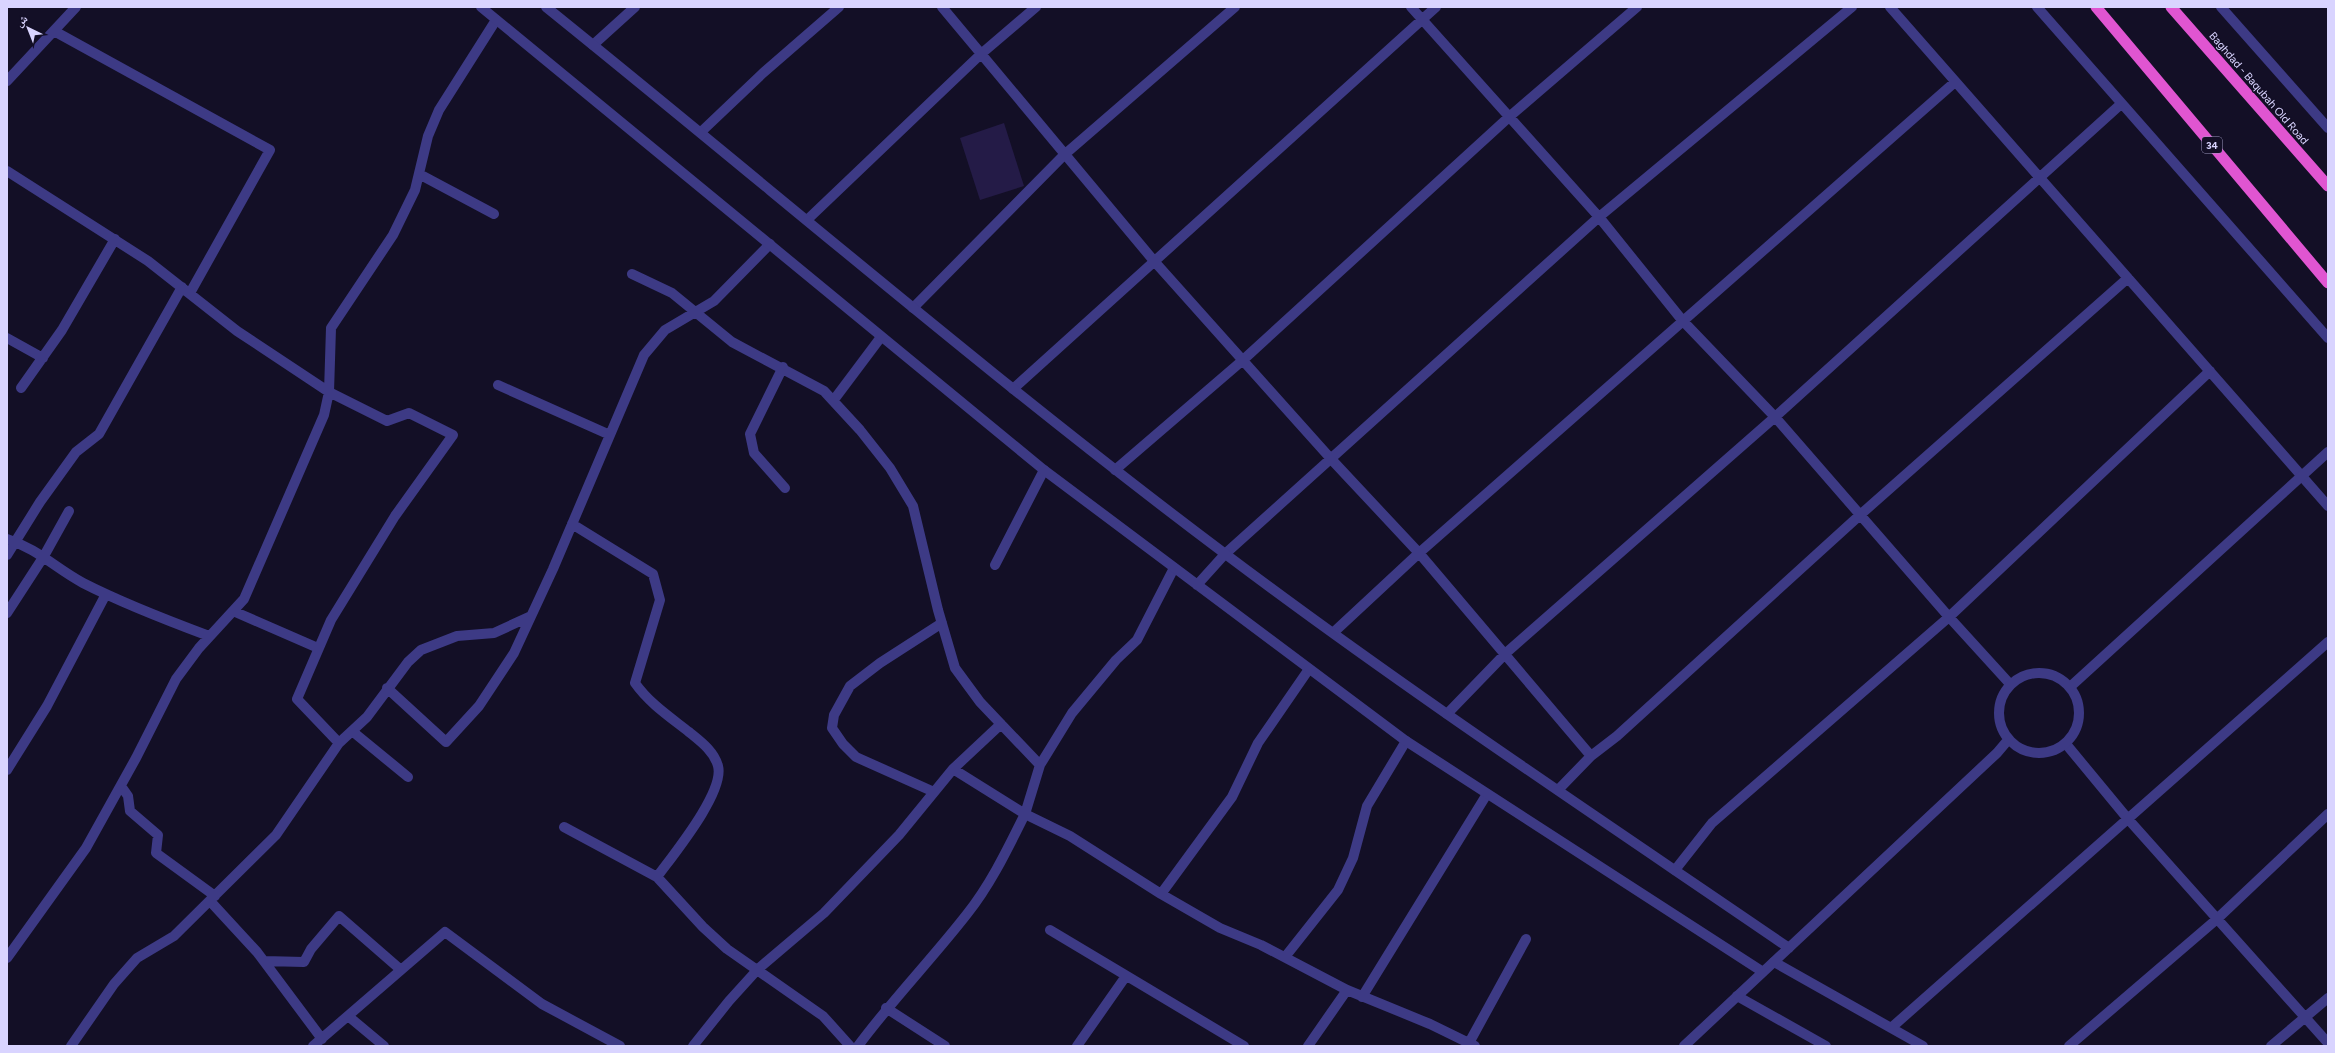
<svg xmlns="http://www.w3.org/2000/svg" width="2335" height="1053" font-family="Figtree,'Noto Naskh Arabic',sans-serif">
<style>
.building{fill:#241b47}
.lines{fill:none;stroke-linecap:round;stroke-linejoin:round}
.minor{stroke:#3d3a85;stroke-width:10}
.tertiary{stroke:#3d3a85;stroke-width:10}
.trunk{stroke:#e055d1;stroke-width:11}
.labels{text-anchor:middle;stroke-width:3;stroke-linejoin:round;paint-order:stroke}
.shield{fill:#130f26;stroke:#9e99be;stroke-width:1}
.shield-label{font-size:10px;font-weight:bold;fill:#d9d4ff}
.street-label{font-size:11px;fill:#d9d4ff;stroke:#130f26}
</style>
<rect width="100%" height="100%" fill="#130f26"/>
<!-- building -->
<path class="building" d="M1004,123l20,63 -44,14 -20,-62z"/>
<g class="lines">
<!-- minor -->
<path class="minor" d="M942,7l212,254 178,199 87,93 172,203
M1411,7l188,210 83,103 93,97 174,200 61,67
M1890,7l438,499
M2037,7l291,331
M2221,7l107,121
M54,31l216,119 -80,143
M593,45l42,-38
M7,81l69,-74
M701,132l62,-59 76,-66
M7,171l141,90 89,70 92,61 58,29 22,-8 44,22 -58,81 -64,104 -34,79 42,44
M419,174l75,40
M807,220l174,-166 55,-47
M632,274l40,19 60,49 92,49 36,39 30,38 23,38 25,104 17,58 25,34 60,63 -15,49 45,22 91,58 59,34 41,17 86,45 83,34 45,22
M913,308l151,-153 171,-148
M7,338l36,20
M783,367l-33,67 4,19 31,35
M498,385l112,50
M21,388l41,-58 53,-91
M1013,389l423,-382
M833,401l48,-64
M1115,470l128,-110 266,-243 128,-110
M572,524l81,50 7,26 -25,83c14,20 35,34 54,49 11,9 25,19 29,34 7,26 -45,89 -61,111l46,50 24,22 96,67 27,30
M7,539c31,10 48,29 76,44 41,21 83,37 126,53
M1225,554l374,-337 253,-210
M7,555l33,-53 36,-50 23,-18 83,-147
M995,565l49,-95
M233,611l85,37
M7,613l37,-57 25,-45
M1334,632l85,-79 536,-471
M387,688l59,54 33,-36 35,-53 39,-84 91,-214 21,-25 49,-29 56,-57
M1447,714l59,-61 269,-236 346,-313
M352,731l56,46
M2066,744l62,75 200,224
M1040,765l32,-52 44,-53 21,-20 37,-72
M7,770l40,-64 59,-112
M121,786l7,10 2,15 28,24 -2,18 59,43
M1558,790l33,-34 26,-20 243,-221 268,-237
M934,792l-78,-35 -13,-13 -11,-16 2,-13 16,-29 30,-23 62,-40
M564,827l93,50
M1675,870l37,-47 237,-206 261,-246
M1161,894l71,-97 26,-54 51,-74
M210,901l47,51 65,87
M1050,930l194,116
M1285,957l53,-67 15,-32 14,-52 39,-65
M7,958l79,-110 50,-90 40,-79 23,-31 45,-49 80,-184 5,-23 2,-64 62,-93 22,-45 13,-54 11,-26 57,-90
M264,961l40,1 7,-13 28,-33 62,54
M1774,962l149,84
M1737,996l89,50
M1362,997l125,-203
M886,1008l59,38
M348,1016l36,30
M1891,1028l437,-386
M1469,1043l57,-104
M71,1046l43,-62 23,-26 37,-22 102,-101 63,-92 28,-26 41,-55 13,-12 36,-14 37,-3 37,-17
M313,1046l132,-114 97,72 78,42
M693,1046l36,-45 29,-32 66,-56 75,-78 54,-66 48,-45
M858,1046c34,-46 74,-87 109,-132 24,-30 41,-66 58,-100l-72,-45
M1077,1046l49,-70
M1308,1046l39,-56
M2069,1046l148,-127 111,-105
M2271,1046l57,-48"/>
<!-- tertiary -->
<path class="tertiary" d="M481,7l563,463 362,271 357,231
M546,7c226,182 446,372 678,546 183,138 375,265 565,395
M1197,585l28,-31
M1999 713a40 40 0 1 1 80 0a40 40 0 1 1-80 0Z
M2070,687l258,-235
M1684,1046l313,-293 11,-13"/>
<!-- trunk -->
<path class="trunk" d="M2096,7l232,276
M2171,7l157,179"/>
</g>
<g class="labels">
<!-- shield labels -->
<rect class="shield" x="2202" y="137" width="20" height="16" rx="3"/>
<g class="shield-label">
<text x="2212" y="149">34</text>
</g>
<!-- street labels -->
<g class="street-label">
<text transform="translate(2259 88) rotate(49)" y="4">Baghdad - Baqubah Old Road</text>
</g>
</g>
<!-- border -->
<rect width="2335" height="1053" fill="none" stroke="#d9d4ff" stroke-width="16"/>
<!-- north arrow -->
<g transform="translate(28 28) rotate(317)" stroke="#130f26" stroke-width="3" paint-order="stroke">
<path d="M0-3L7 15L0 10L-7 15Z" fill="#d9d4ff"/>
<text y="-6" font-size="11" font-weight="bold" text-anchor="middle" fill="#d9d4ff">ش</text>
</g>
</svg>
